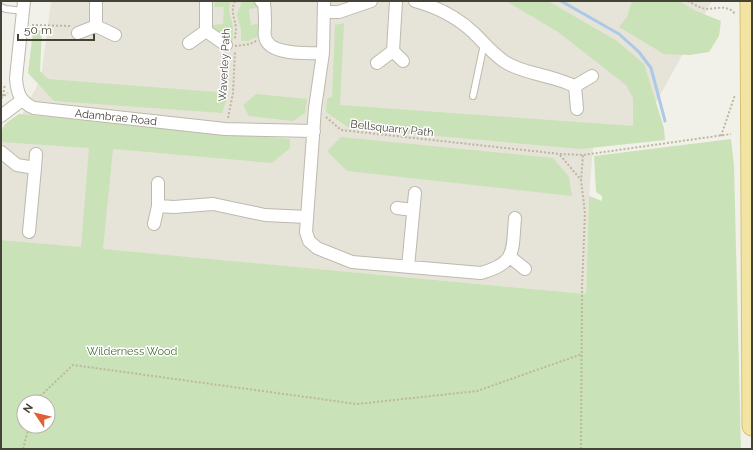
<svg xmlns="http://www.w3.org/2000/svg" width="753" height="450" font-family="Raleway,sans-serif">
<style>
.residential{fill:#e6e3d8}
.green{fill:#cae2b7;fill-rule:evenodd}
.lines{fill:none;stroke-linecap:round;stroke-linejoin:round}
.stream{stroke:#adc9e8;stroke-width:3}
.service-casing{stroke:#bdb9ad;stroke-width:8}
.minor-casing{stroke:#bdb9ad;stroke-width:14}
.primary-casing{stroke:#d5c274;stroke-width:21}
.path{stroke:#bdb6a0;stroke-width:2;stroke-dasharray:2 2;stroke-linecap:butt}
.service{stroke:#fff;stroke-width:6}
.minor{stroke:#fff;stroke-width:12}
.primary{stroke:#f2e4a3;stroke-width:19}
.labels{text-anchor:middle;stroke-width:3;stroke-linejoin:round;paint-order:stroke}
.street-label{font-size:11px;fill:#454238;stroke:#fff}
.park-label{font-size:11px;fill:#437032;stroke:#fff}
</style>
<rect width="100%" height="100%" fill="#f2f1e9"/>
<!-- residential -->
<path class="residential" d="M51,1h661l-69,125 -49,10 -5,60 -3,98 -585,-54v-111l14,-1 26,-50z"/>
<!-- green -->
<path class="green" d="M231,1c-5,9 2,19 2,28 0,4 0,9 -1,13 -9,-2 -15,-9 -20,-17l11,-1 1,-17h-10l1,-5z
M242,1h12l6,6 -11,2 2,16 12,-2 -4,13 -11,5h-7v-12l-4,-14z
M506,1h42l69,40 27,23 20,64 1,12 -84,9 -232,-21 -23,-16 1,-13 5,-2 3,-72 9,-2 -4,82 293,21v-28l-7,-13 -68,-53z
M632,1h47l17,10 25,10 -2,15 -10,16 -19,3 -26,-1 -45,-27 8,-10z
M42,30l-2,41 8,8 181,14 -7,20 -168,-12 -26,-28 5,-42z
M256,94l51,5 -2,14 -12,8 -44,-5 -6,-11z
M19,114l206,20 65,5v9l-18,15 -159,-14 -10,100 483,45 3,-98 13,5v-5l-6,-4 -2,-36 137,-17 3,27 7,283h-740v-209l80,7 8,-99 -88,-6c0,-18 4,-18 18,-28zM24,402h24v24h-24z
M341,137l212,21 16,19 3,19 -225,-25 -20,-20z"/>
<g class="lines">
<!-- stream -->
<path class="stream" d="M561,1l58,33 20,18 12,16 14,53"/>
<!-- service casing -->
<g class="service-casing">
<path id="service" d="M1,7l5,2 17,2
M473,96l11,-52"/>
</g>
<!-- minor casing -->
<g class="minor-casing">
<path id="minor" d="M24,1l-8,77c1,15 4,24 18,30l191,21 89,2
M96,1v25l19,9
M261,1l3,2c1,8 1,15 1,22 0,4 -1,9 0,12 4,19 44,16 58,16
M324,1l-1,52 -8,55 -9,124 3,9 8,7 35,14 129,11c36,-10 31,-22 34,-55
M396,1l-3,50 10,10
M415,1c22,6 41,15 59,32 10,10 19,21 31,29 14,9 31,11 47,16 8,2 15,5 23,8l17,-10
M324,12h15l32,-11
M206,31l20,14
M78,33l18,-7
M189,43l17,-12v-30
M377,63l16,-12
M575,86l2,23
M1,116l21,-16
M1,152l16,13 18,3 1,-14
M158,183v23l16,1 39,-3 52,11 42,2
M397,208l16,2
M154,224l4,-18
M29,232l6,-64
M510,257l15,12
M408,267l7,-74"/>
</g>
<!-- primary casing -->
<g class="primary-casing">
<path id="primary" d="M750,1l2,425"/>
</g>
<!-- path -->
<path class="path" d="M235,1c-5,11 0,17 1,27 0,4 -1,7 -1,11
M688,1c5,3 12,7 18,8 10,0 22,-5 29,5
M32,25l38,1
M235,46l15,-2 6,-3
M3,96l2,-12
M1,98l7,-5
M326,117l15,13 219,24 23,1 148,-21
M228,118l5,-25 2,-42
M721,136l14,-41
M560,155l21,25
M35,402l1,-2 37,-35 284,39 120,-13 105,-37
M23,449l6,-23
M581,449l1,-161 3,-75 -4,-33 2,-25"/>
<!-- service -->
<use href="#service" class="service"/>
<!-- minor -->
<use href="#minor" class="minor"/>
<!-- primary -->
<use href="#primary" class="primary"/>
</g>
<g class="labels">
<!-- street labels -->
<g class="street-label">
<text transform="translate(224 65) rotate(-87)" y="4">Waverley Path</text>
<text transform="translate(116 117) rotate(6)" y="4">Adambrae Road</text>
<text transform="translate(392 128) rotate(6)" y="4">Bellsquarry Path</text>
</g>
<!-- park labels -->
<g class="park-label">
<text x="132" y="355">Wilderness Wood</text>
</g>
</g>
<!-- border -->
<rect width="753" height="450" fill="none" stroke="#454238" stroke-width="4"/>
<!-- north arrow -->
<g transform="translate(36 414) rotate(305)"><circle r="19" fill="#ffffff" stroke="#b5b3af"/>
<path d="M0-3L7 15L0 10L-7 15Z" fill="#e05f33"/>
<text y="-6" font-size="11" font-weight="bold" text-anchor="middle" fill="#454238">N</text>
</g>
<!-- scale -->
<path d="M18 34v6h76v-6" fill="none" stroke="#454238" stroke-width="2"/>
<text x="24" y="34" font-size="12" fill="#454238" stroke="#ffffff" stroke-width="3" paint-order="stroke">50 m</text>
</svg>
